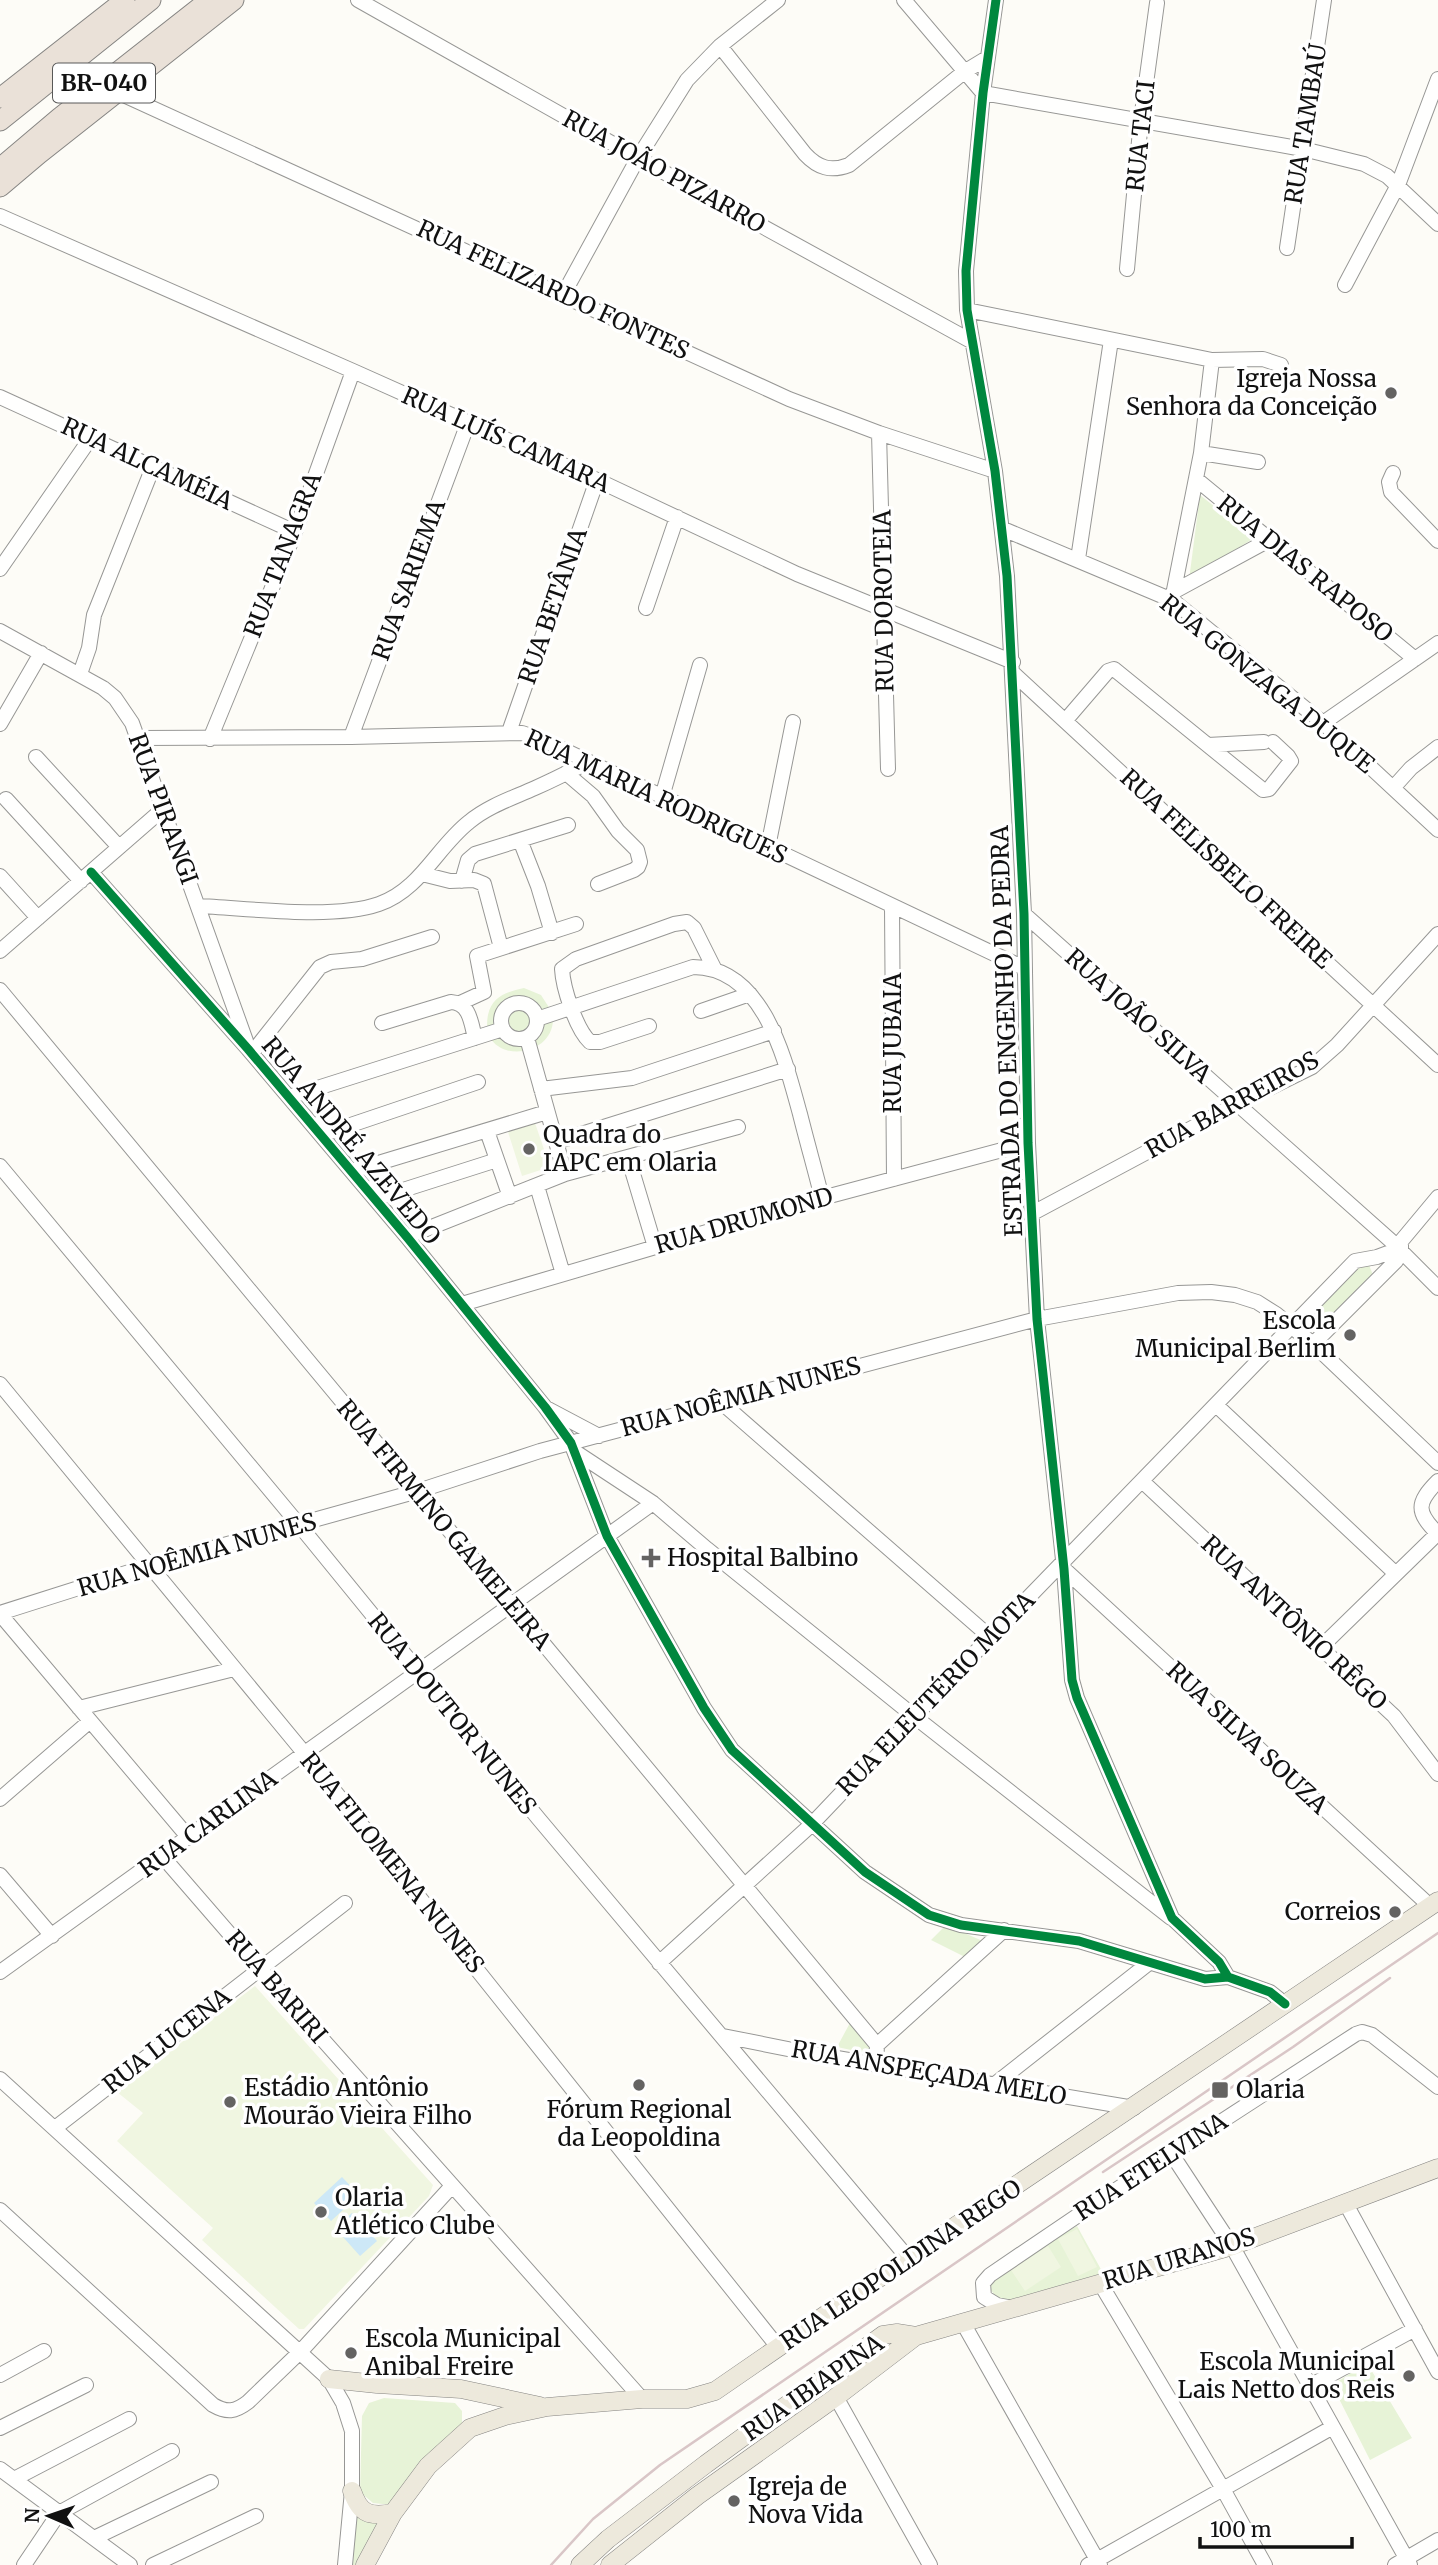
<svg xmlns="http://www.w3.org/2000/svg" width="1438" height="2565" font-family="Merriweather,serif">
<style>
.green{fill:#e7f3d7}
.pitch{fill:#f0f6e1}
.water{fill:#cde8f7}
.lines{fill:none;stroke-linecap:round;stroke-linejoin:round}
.minor-casing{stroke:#979795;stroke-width:16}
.major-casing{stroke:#858482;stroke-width:19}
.highway-casing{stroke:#858482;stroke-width:21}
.minor{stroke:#fffffe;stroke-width:14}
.major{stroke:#ede9dc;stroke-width:18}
.highway{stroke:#eae1d8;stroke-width:19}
.rail{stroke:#d9c6c7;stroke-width:2.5}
.cycleway-casing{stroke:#fff;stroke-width:13}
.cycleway{stroke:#00873e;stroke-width:9}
.poi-dot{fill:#646362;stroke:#fff;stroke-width:2.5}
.labels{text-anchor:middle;stroke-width:7;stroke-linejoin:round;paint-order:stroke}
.shield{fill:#fff;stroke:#585858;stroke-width:2}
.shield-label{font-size:23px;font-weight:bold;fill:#111}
.street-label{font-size:24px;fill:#111;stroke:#fff}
.poi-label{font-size:24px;fill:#111;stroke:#fff;text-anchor:start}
</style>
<rect width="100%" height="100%" fill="#fdfcf7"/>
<!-- green -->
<path class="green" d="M1200,495l54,43 -65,42z
M524,988l17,7c4,7 12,16 12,24 0,42 -75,46 -65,-4 4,-19 19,-23 36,-27z
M1369,1265l4,10 -48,51 -11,-2 -5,-8 43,-49z
M946,1925l39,17 -16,17 -38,-19z
M851,2021l22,27 -3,6 -33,-7z
M1077,2226l26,47 -93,28 -12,-1 -10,-14 16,-19z
M1367,2363l45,75 -42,22 -38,-75z
M384,2398l71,5 7,8v19l-70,75 -19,-2 -13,-11 2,-76 7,-13z
M355,2516l12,4 12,1 -20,44h-6z"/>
<!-- pitch -->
<path class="pitch" d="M535,1123l15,44 -28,9 -14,-44z
M255,1986l178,199 -4,11 -125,133h-5l-97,-89 11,-12 -96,-87 26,-28 -26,-21z
M1077,2229l20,38 -19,9 -20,-37z
M1048,2246l13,21 -36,24 -14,-21z"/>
<!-- water -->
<path class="water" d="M342,2177l17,18 -28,26 -17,-18z
M352,2213l25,28 -17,15 -25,-28z"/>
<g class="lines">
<!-- minor casing -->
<g class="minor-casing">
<path id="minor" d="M358,0l280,158 333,183
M904,0l79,93
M996,0l-13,93 -17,178 1,39 28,161 12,105 17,338 4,229 9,176 27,250 8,111 5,18 95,220 47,44 9,15 42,15 15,12
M720,46l85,108c13,14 26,18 44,11l115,-93 23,-14
M117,92l672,307 90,34 116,38
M983,93l320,56 61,15 23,12 51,48
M0,216l353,155 244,109 200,94 216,88
M1287,248l37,-248
M1127,269l14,-149 16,-117
M1345,285l53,-100 40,-106
M563,295l75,-137 49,-78 33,-34 58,-46
M967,310l245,50 51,-1 18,6
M0,397l295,135
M879,433l9,336
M1201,453l57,9
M1393,473l-4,9 2,10 47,49
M1196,479l219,180
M1003,529l169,71 151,123 115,107
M1078,559l33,-219
M0,569l90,-130
M1173,592l96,-52
M1172,600l29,-147 11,-93
M646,608l31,-91
M0,631l103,57 12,10 17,25 114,318
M80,674l9,-26 5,-33 59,-148
M1014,674l424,391
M1065,721l43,-50 6,-2 149,121 6,-1 22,-28 -3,-5 -15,-14
M1323,723l115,-80
M0,724l41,-71
M509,732l88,-252
M351,737l117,-314
M139,738l212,-1 171,-4 21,7 481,228
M210,739l85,-207 58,-161
M1208,745l56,-3
M36,757l83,90
M566,773l27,23 25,35 19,19 3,12 -2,5 -4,3 -36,14
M1393,788l18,-20 27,-21
M662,797l38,-132
M6,799l75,82
M520,840l18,46 14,47
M768,847l25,-125
M91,872l157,177 159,188 138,170 26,36 36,93 97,172 28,42 133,122 64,43 32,10 118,16 126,38 23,-2
M422,874l28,7 24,-1 10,4 16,60
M0,876l38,42
M462,881l6,-21 7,-6 93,-29
M198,906c50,2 135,14 181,-2 41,-14 58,-57 90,-82 19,-16 44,-24 66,-34 18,-8 36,-17 53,-26
M892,907l2,272
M1024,914l366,326 48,48
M0,951l163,-142
M0,990l877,1055 -1,19
M501 1021a18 18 0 1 1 36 0a18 18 0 1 1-36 0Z
M460,1003l24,-11 -7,-36 99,-32
M701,1011l49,-17
M537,1019l156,-52c71,0 92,93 107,147 7,28 15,56 22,84
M382,1023l69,-21c19,1 20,21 24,36
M649,1026l-49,16h-10c-14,-13 -27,-54 -28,-73l14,-10 98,-35 13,-2 7,6 21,42
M527,1038l38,136
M252,1053l68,-86 11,-5 31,-3 70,-22
M541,1089l91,-11 142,-47
M289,1097l214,-68
M317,1124l10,9 151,-51
M487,1131l23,66
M556,1142l232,-73
M628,1157l27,90
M0,1166l300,360 238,292 370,440
M352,1171l195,-59
M537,1186l26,88
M371,1188l4,7 6,2 116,-37
M1031,1214l206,-110 75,-37 25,-22 101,-111
M414,1234l151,-60 173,-47
M462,1304l360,-106 206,-55
M1313,1344l83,-83 5,-8v-8
M0,1384l305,370 473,593
M722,1403l268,234
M1216,1405l179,168
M548,1409l51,27
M574,1451l79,52 54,46 208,168 256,201
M1142,1481l252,235 44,58
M1438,1481c-22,22 -22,31 0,53
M1064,1569l366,337
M0,1613l148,-47 270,-75 122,-40 497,-132 141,-26 33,-1 24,3 22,7 19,12 37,30 125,119
M0,1614l189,224
M1320,1648l118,-115
M79,1708l155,-39
M0,1799l90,-78
M163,1857l97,112 382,430
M0,1875l52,61
M659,1963l152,-138 179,-188 365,-376 22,-4 16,-6 45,-54
M0,1972l653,-469
M723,2036l90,18 321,54
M877,2045l127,-115
M0,2079l329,300 14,24 9,28v60l-7,74
M995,2084l154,-121
M55,2128l290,-225
M1171,2153l61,93 178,319
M1346,2204l92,168
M0,2210l213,195c14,8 22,7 35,-3l53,-51 151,-165
M1100,2283l123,206 42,76
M1013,2308l-16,-3 -13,-8 -1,-14 7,-8 118,-80 248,-161 6,-2 10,3 66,52
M963,2323l137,242
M0,2375l44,-24
M1310,2386l105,-57
M836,2397l94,168
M0,2428l86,-43
M0,2469l130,96
M14,2479l115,-60
M94,2538l117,-56
M24,2565l35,-52 113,-62
M153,2565l103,-49
M1088,2565l245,-138
M1395,2565l43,-25"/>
</g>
<!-- major casing -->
<g class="major-casing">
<path id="major" d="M329,2379l48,5 84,5 79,17
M352,2491c8,23 17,26 41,22
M365,2565l28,-52 35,-47 42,-38 35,-12 42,-9 95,-8h45l28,-8 193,-133 530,-357
M580,2565l28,-26 98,-75 177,-129 14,-2 19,3
M610,2565l87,-69 139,-99 80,-61 316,-90 206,-78"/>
</g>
<!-- highway casing -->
<g class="highway-casing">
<path id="highway" d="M0,98l125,-98
M0,121l151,-121
M0,168l59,-50 150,-118
M0,187l39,-33 195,-154"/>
</g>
<!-- minor -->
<use href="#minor" class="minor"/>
<!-- major -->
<use href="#major" class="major"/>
<!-- highway -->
<use href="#highway" class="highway"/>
<!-- rail -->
<path class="rail" d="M1103,2172l190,-125 97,-69
M551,2565l42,-46 67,-54 778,-532"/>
<!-- cycleway casing -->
<g class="cycleway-casing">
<path id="cycleway" d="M996,0l-13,93 -17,178 1,39 28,161 12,105 17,338 4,229 9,176 27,250 8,111 5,18 95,220 47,44 9,15 42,15 15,12
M91,872l157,177 159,188 138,170 26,36 36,93 97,172 28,42 133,122 64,43 32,10 118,16 126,38 23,-2"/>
</g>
<!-- cycleway -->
<use href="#cycleway" class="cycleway"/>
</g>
<!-- markers -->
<g class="poi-dot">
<circle cx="1391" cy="393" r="7"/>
<circle cx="529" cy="1149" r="7"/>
<circle cx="1350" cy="1335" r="7"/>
<path d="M647.5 1547.5h7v7h7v7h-7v7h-7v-7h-7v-7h7z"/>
<circle cx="1395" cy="1912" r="7"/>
<circle cx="639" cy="2085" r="7"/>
<rect x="1211" y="2081" width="18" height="18" rx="3.5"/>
<circle cx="230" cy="2102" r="7"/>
<circle cx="321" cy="2212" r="7"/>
<circle cx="351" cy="2353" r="7"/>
<circle cx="1409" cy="2376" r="7"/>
<circle cx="734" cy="2501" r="7"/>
</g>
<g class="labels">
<!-- shield labels -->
<rect class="shield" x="53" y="63.5" width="102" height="39" rx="5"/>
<g class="shield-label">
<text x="104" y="91">BR-040</text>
</g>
<!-- street labels -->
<g class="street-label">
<text transform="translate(1306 124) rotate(-81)" y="8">RUA TAMBAÚ</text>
<text transform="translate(1141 136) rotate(-84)" y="8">RUA TACI</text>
<text transform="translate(664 172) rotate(29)" y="8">RUA JOÃO PIZARRO</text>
<text transform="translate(553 290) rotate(25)" y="8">RUA FELIZARDO FONTES</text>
<text transform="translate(506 440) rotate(24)" y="8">RUA LUÍS CAMARA</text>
<text transform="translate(147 464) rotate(25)" y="8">RUA ALCAMÉIA</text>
<text transform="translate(283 555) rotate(-69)" y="8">RUA TANAGRA</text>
<text transform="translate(1305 569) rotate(39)" y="8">RUA DIAS RAPOSO</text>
<text transform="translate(409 580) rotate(-70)" y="8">RUA SARIEMA</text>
<text transform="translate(884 601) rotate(-91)" y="8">RUA DOROTEIA</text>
<text transform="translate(553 606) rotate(-71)" y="8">RUA BETÂNIA</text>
<text transform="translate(1267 684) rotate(39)" y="8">RUA GONZAGA DUQUE</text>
<text transform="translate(656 797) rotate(25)" y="8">RUA MARIA RODRIGUES</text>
<text transform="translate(163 809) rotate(70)" y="8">RUA PIRANGI</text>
<text transform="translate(1226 869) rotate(43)" y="8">RUA FELISBELO FREIRE</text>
<text transform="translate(1138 1016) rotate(42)" y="8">RUA JOÃO SILVA</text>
<text transform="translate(1007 1031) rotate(-92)" y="8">ESTRADA DO ENGENHO DA PEDRA</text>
<text transform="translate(893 1043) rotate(-90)" y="8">RUA JUBAIA</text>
<text transform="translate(1232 1105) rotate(-29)" y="8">RUA BARREIROS</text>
<text transform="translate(351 1141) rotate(50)" y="8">RUA ANDRÉ AZEVEDO</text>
<text transform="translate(744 1221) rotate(-16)" y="8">RUA DRUMOND</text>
<text transform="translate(741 1397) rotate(-15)" y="8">RUA NOÊMIA NUNES</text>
<text transform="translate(444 1525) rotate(50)" y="8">RUA FIRMINO GAMELEIRA</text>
<text transform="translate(197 1555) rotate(-16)" y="8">RUA NOÊMIA NUNES</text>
<text transform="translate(1294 1623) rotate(43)" y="8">RUA ANTÔNIO RÊGO</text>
<text transform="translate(936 1694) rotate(-46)" y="8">RUA ELEUTÉRIO MOTA</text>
<text transform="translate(452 1714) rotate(51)" y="8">RUA DOUTOR NUNES</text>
<text transform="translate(1247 1738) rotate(43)" y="8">RUA SILVA SOUZA</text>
<text transform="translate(208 1824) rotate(-36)" y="8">RUA CARLINA</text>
<text transform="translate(392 1863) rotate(51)" y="8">RUA FILOMENA NUNES</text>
<text transform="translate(276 1987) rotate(49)" y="8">RUA BARIRI</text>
<text transform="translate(167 2041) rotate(-38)" y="8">RUA LUCENA</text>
<text transform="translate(929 2073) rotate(10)" y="8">RUA ANSPEÇADA MELO</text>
<text transform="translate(1151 2167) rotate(-33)" y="8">RUA ETELVINA</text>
<text transform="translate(1179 2259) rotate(-17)" y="8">RUA URANOS</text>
<text transform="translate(901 2265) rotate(-34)" y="8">RUA LEOPOLDINA REGO</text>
<text transform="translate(813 2388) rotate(-35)" y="8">RUA IBIAPINA</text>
</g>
<!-- poi labels -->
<g class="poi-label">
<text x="1377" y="387" text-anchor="end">Igreja Nossa<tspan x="1377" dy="28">Senhora da Conceição</tspan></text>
<text x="543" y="1143">Quadra do<tspan x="543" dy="28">IAPC em Olaria</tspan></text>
<text x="1336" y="1329" text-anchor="end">Escola<tspan x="1336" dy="28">Municipal Berlim</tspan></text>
<text x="667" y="1566">Hospital Balbino</text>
<text x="1381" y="1920" text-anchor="end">Correios</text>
<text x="244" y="2096">Estádio Antônio<tspan x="244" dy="28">Mourão Vieira Filho</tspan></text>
<text x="1236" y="2098">Olaria</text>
<text x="639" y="2118" text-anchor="middle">Fórum Regional<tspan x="639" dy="28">da Leopoldina</tspan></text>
<text x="335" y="2206">Olaria<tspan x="335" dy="28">Atlético Clube</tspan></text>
<text x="365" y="2347">Escola Municipal<tspan x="365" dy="28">Anibal Freire</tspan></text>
<text x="1395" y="2370" text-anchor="end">Escola Municipal<tspan x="1395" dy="28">Lais Netto dos Reis</tspan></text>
<text x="748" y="2495">Igreja de<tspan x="748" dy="28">Nova Vida</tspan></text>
</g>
</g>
<!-- north arrow -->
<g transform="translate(49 2516) rotate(272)" stroke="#ffffff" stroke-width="5" paint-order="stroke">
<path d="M0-5L12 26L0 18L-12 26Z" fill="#111111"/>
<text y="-10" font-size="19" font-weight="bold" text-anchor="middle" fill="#111111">N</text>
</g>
<!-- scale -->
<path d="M1200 2537v10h152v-10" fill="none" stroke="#111111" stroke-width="3.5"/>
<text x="1210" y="2537" font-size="21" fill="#111111" stroke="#ffffff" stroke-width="5" paint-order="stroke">100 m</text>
</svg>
